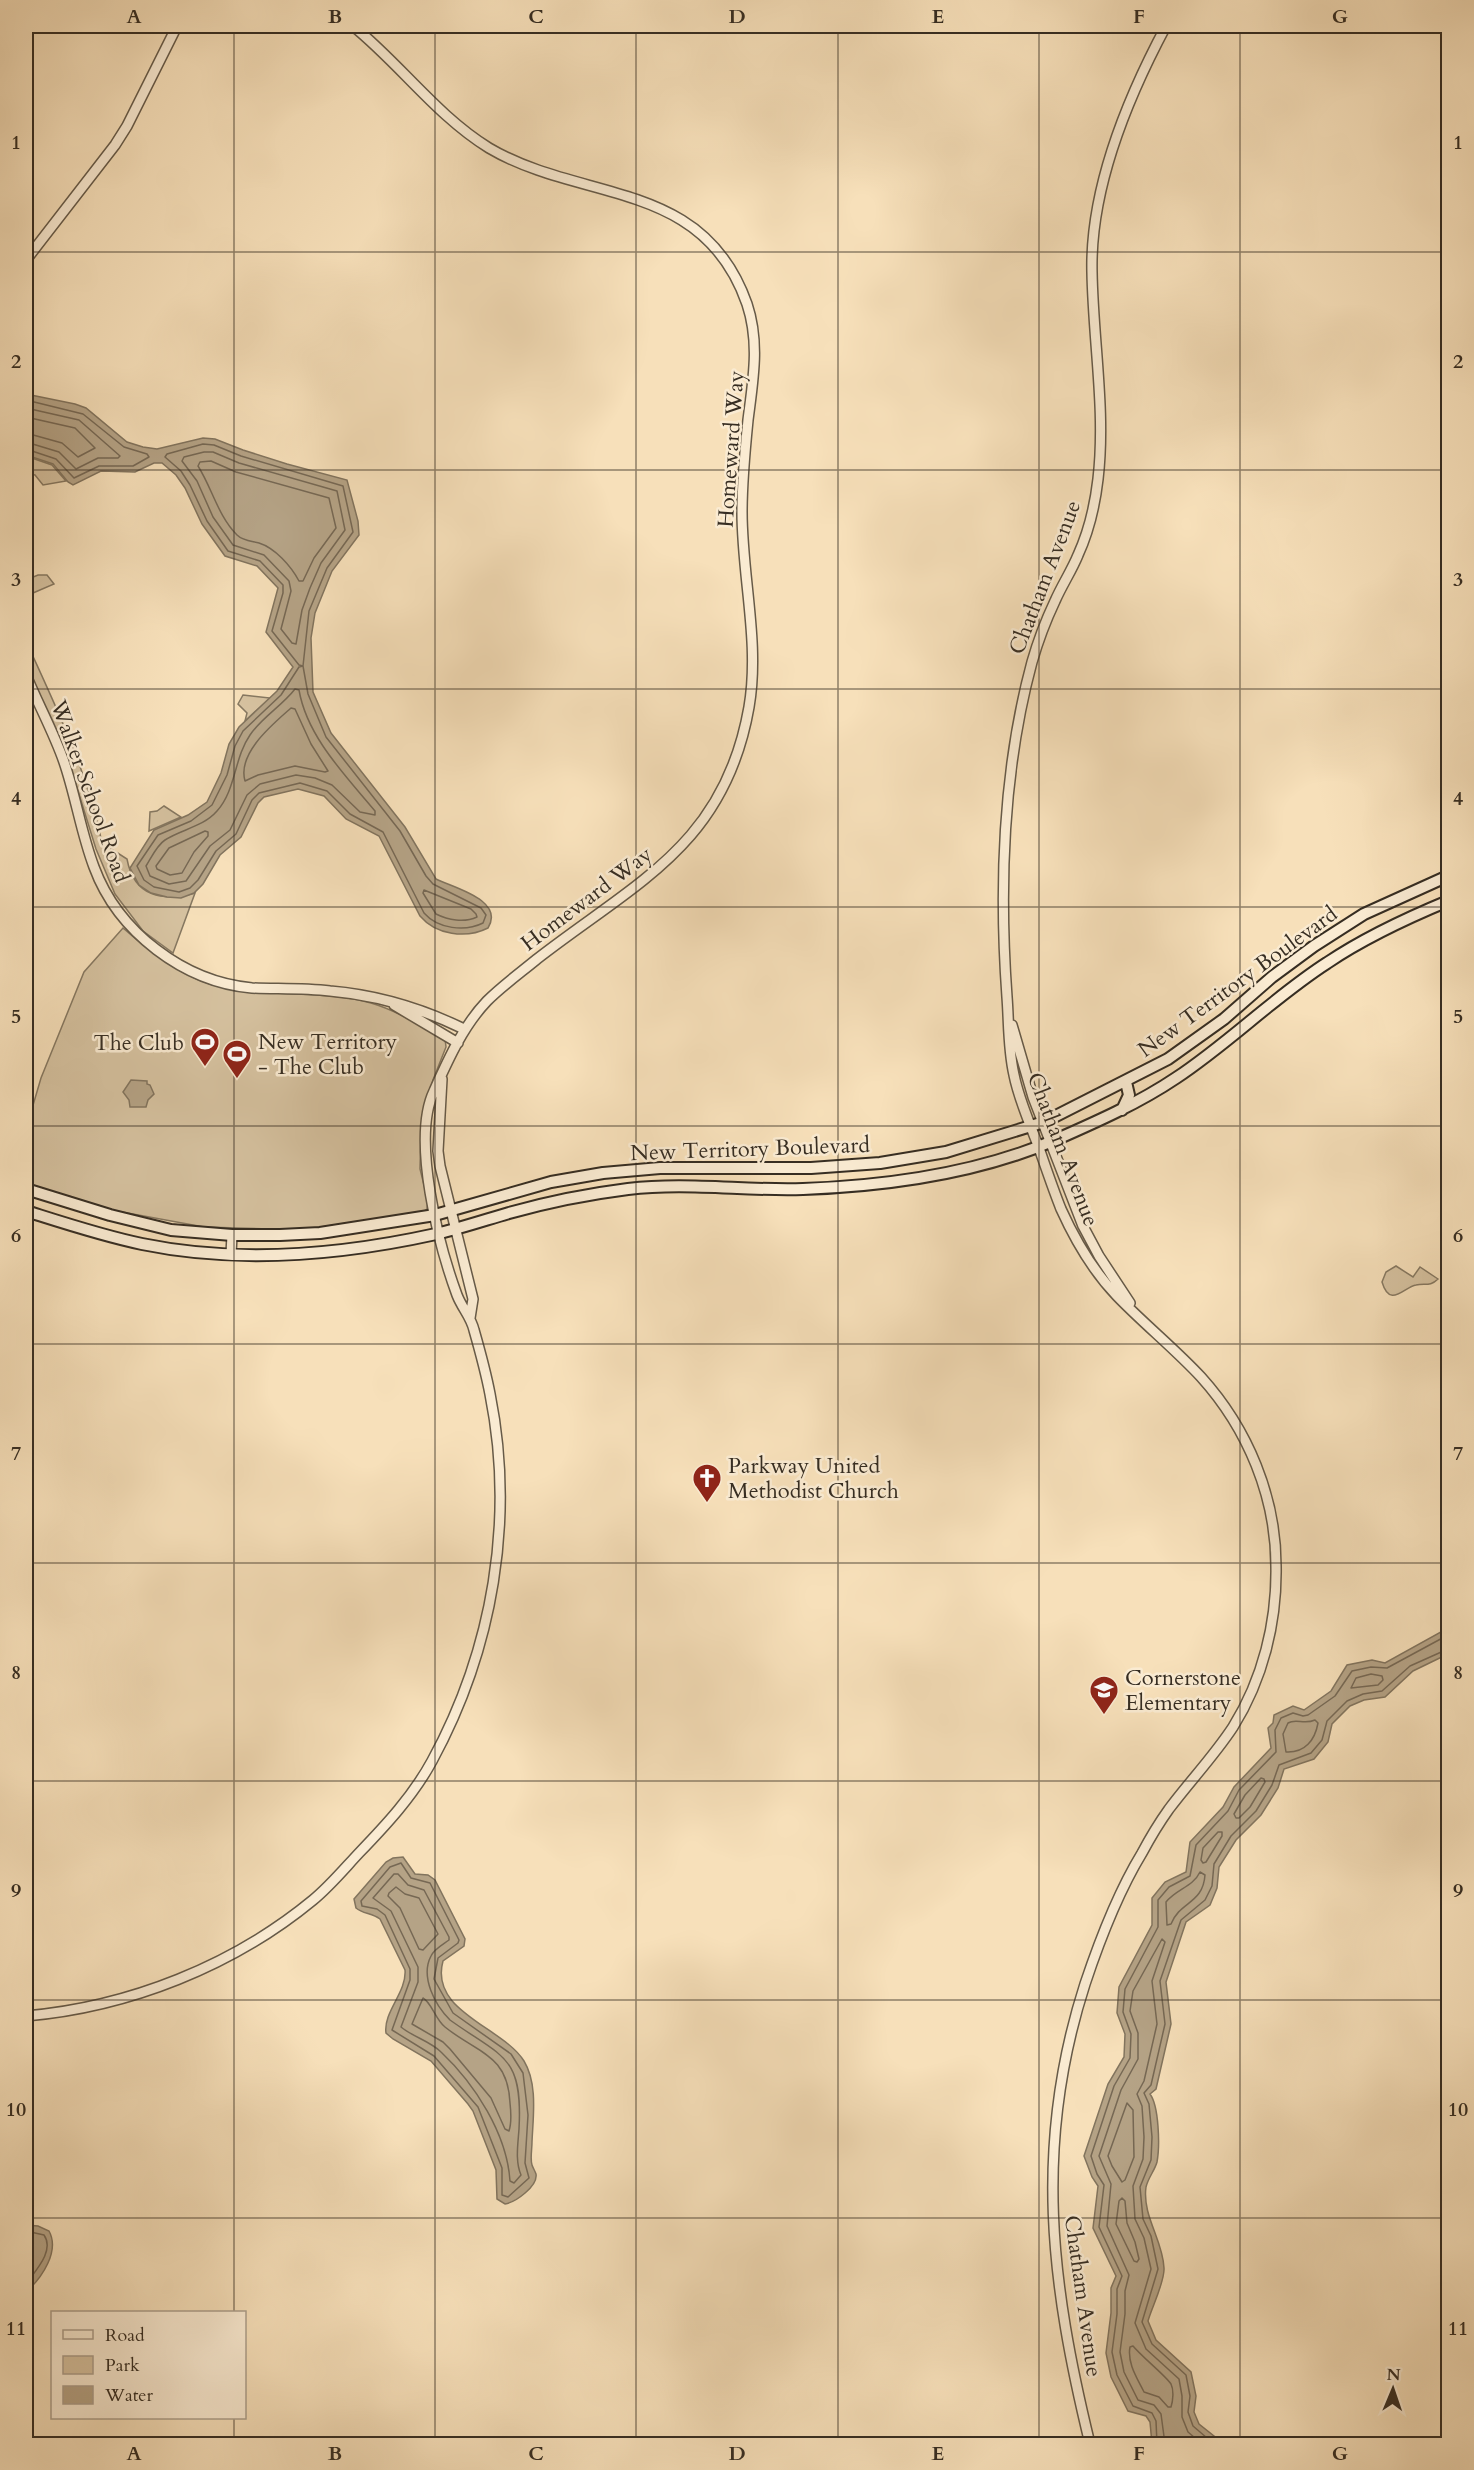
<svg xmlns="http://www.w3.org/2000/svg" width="1474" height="2470" font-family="Cardo,serif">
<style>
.green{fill:#d6c2a0;stroke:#867861;stroke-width:1.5}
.water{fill:#b5a386;stroke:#82745e;stroke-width:1.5}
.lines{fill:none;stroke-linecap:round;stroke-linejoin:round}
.shore{stroke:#766854;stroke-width:1.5}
.tertiary-casing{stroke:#665a48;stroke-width:12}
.secondary-casing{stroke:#362d22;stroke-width:14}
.tertiary{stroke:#faebd2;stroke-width:9}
.secondary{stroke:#faebd2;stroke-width:10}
.grid{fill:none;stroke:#362d22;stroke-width:1.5;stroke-opacity:0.55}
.labels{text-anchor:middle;stroke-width:5;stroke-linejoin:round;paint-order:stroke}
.street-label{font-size:22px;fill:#362d22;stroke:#faebd2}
.poi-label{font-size:22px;fill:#362d22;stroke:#faebd2;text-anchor:start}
.neatline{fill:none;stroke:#362d22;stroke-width:2}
.grid-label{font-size:20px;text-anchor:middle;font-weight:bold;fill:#362d22}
</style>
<rect width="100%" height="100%" fill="#f7e0ba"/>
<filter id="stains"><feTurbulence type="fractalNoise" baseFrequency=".00333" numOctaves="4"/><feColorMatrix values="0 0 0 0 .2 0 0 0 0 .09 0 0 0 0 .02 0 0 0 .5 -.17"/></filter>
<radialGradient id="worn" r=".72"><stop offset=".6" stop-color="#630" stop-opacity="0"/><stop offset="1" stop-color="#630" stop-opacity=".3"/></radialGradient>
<!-- green -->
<path class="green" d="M26,456l26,9 14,16 -23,4 -8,-10 -9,-2z
M38,575h9l7,9 -28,12v-16z
M26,641c29,64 62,131 76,202l25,16c7,38 36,43 68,34l-22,60 -30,-22 -28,-37 -19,-45 -27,-87 -43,-95z
M243,695l27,3 -25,23 2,-8 -9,-9z
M164,806l17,11 -32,14 1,-19 7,-1z
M123,928c30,26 62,52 102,60 48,9 99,2 146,15 27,8 50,23 74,36l1,8 -13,33 -12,50 -1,39 8,32 -1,8 -4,3 -123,18 -96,-3 -115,-21 -63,-22v-55l15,-51 43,-106z
M1396,1266l17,11 7,-10 18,12c-8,8 -13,4 -22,6 -12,2 -26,24 -34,-3l4,-10z"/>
<!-- water -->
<path class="water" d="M26,394l49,10 11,4 41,34 16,5 14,2 46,-11 12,1 28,11 44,14 60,16 11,41 1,14 -27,36 -17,42 -4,25 2,54 18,41 74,94 31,52c18,9 69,21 52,49 -22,11 -52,7 -68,-12l-41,-80 -33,-17 -22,-23 -26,-7 -34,8 -6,6 -17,34 -21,18 -17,29 -9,9 -13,5 -14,-1 -16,-4 -12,-8 -9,-17 24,-38 34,-15 19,-13 14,-29 8,-29 10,-17 38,-36 16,-24 -27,-35 12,-44 -21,-22 -32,-10 -23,-32 -17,-36 -9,-13 -14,-12h-8l-19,9 -34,-1 -28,14 -5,-3 -15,-18 -27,-9z
M131,1080l16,1v3l3,1 4,9 -6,6 -2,7h-16l-1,-7 -6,-8z
M1448,1628v26l-35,17 -28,26 -21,3 -14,6 -18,18 -4,18 -14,17 -30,10 -6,19 -17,27 -25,25 -17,27 -2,21 -7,17 -24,17 -20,60 5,42 -15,65 -6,5c9,12 10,52 7,68 -2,8 -9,16 -11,25 -4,29 17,53 18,81 1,13 -12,39 -16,53l8,19 35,32 5,24 -2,16 5,12 25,20h-72l-2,-22 -4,-6 -18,-5 -17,-34 -5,-24 5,-40v-25l5,-12 -23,-48 5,-42 -6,-9 -8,-21 24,-72 16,-27 1,-23 -8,-21 2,-26 33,-62v-27l13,-16 21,-10 4,-30 33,-35 11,-20 37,-39 -3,-20 5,-5 1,-8 19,-9 11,4 27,-19 16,-26 25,-5 13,3z
M403,1857l12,17 13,1 7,5 30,59 -1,7 -21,15c-14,51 60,66 81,100 14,23 9,56 8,81 0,8 -2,17 0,23 1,3 3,6 4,9 2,12 -20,28 -31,30l-8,-5 -1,-29 -23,-59 -5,-7 -37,-43 -38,-22 -7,-6c-3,-21 21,-41 19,-63l-25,-51c-8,-6 -17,-5 -24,-11l-2,-9 32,-37 7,-4z
M26,2225l12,1 11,5c11,20 -7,47 -23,61z"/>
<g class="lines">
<!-- shore -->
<path class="shore" d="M26,400l57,14 41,33 23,7 2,3 -16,9h-34l-25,12 -18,-19 -30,-10
M26,408l53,12 41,36 -2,2h-20l-22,11 -17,-17 -33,-10
M26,417l49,11 20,20 -17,9 -16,-14 -36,-10
M203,444l11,1 27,11 102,30 10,46 -26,36 -18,43 -6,55 -4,-1 -27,-34 11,-38v-8l-23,-24 -32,-10 -21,-30 -17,-36 -9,-14 -16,-14 2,-3z
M204,452h9l26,11 98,28 8,39 -24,33 -11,25 -8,22 -6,34 -4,-1 -11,-14 10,-38 -2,-10 -25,-26 -31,-10 -20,-28 -16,-36 -15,-20 2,-4z
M211,461l25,11 93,26 7,30 -22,30 -11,23h-4c-8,-15 -24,-33 -40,-38 -8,-2 -16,-2 -22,-8 -19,-19 -25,-47 -39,-69l2,-4z
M303,666l5,28 18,43 74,94 26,45 7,8 48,24 5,7 -3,8c-18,9 -45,6 -59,-10l-41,-81 -33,-18 -23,-23 -27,-8 -41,10 -7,7 -16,34 -20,17 -18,29 -8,8 -11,4 -25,-5 -10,-7 -7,-14 21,-31 33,-14 21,-16 15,-30 8,-29 8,-15 38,-36 18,-28z
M295,689l4,1c8,47 47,86 76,121v4l-15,-3 -28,-27 -17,-7 -19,-3 -36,9 -13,11 -17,35 -20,16 -24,35 -17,3 -19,-8 -4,-10c5,-8 11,-21 19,-26 17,-11 38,-13 52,-29 19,-21 17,-53 33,-76 12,-18 32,-29 45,-46z
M291,708l4,1 16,35 17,27 -3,1 -30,-6 -37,9 -13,6c-8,-28 28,-57 46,-73z
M205,831l3,1v4l-14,16 -12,21 -12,2 -13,-6 -1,-3 13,-18z
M424,890l47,19 5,5 1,3c-13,6 -29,3 -41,-3l-13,-21z
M1371,1674l11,2 1,4 -5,5 -27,3 5,-10z
M1315,1720l3,3c-3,17 -13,30 -32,29l-3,-18 5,-11c8,-5 16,2 27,-3z
M1261,1778l3,1 1,3 -15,25 -11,11h-3l-2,-4 11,-19z
M1218,1832h4v4l-16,26 -3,1 -2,-3 2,-12z
M401,1863l10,15 19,5 29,57 -1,3 -20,15 -4,21 19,34 58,41 12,19 5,42 -3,48 4,15 -21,19 -6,-2v-27l-24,-61 -44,-51 -42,-26 18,-50v-11l-25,-54 -8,-6 -15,-3 -1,-5 29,-34z
M1200,1872l5,3c-2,29 -25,26 -34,49l-4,1 -1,-23c10,-13 27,-15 34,-30z
M394,1874h4l10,11 16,5 25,47v3c-7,5 -15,9 -18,16 -11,21 4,49 19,64 53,38 73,35 69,109 -1,15 -4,32 2,46l-7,8 -4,-2c-3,-47 -35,-97 -69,-129 -11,-11 -28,-15 -40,-25l17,-45v-15l-27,-56 -18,-13z
M396,1887l9,7 14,4 19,36 -15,16 -4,-1 -19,-41 -12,-12 1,-3z
M423,1998c9,5 12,21 22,29 32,26 63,27 65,76 1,9 2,19 -1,28l-4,-2 -14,-31 -41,-49 -7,-7 -31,-18z
M1127,2103l6,7 1,47 -9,23 -3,2 -10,-16 -4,-10z
M1122,2198l3,3 2,22 8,19 4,17 -2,3 -3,-1 -18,-37 3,-23z
M26,2231l18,4c11,16 -9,36 -18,49
M1133,2346c8,10 33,30 38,38 3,6 2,17 0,23h-3l-9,-10 -15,-5c-7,-14 -17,-29 -14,-45z
M1157,2444l-1,-23 -4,-8 -19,-7 -16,-31 -5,-23 5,-38v-25l5,-13 -23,-49 5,-42 -7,-11 -6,-18 23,-70 16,-28 1,-24 -8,-22 2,-23 33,-62v-27l11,-13 21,-11 6,-31 32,-34 11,-21 37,-38 -1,-22 6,-12 12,-5 10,3 5,-1 27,-19 17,-25 19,-4 16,1 61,-33
M1165,2444l-4,-30 -7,-9 -16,-5 -14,-28 -4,-20 5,-38v-23l4,-16 -22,-49 4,-42 -12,-28 22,-66 17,-31v-26l-8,-22 3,-20 29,-52 3,3 -13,39 5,43 -13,57 -7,13 5,12 2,31 -1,22 -10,27 2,33 9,19 7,31 -16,54 11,26 33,30 3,17v21l6,15 14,12
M1214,2444l-21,-18 -5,-14 2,-16 -4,-21 -34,-31 -10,-22 16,-53 -7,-33 -8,-17 -3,-32 11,-27 1,-23 -3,-33 -5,-11 7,-8 14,-61 -5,-43 21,-61 24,-20 7,-14 2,-22 17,-28 25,-25 16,-26 7,-20 32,-12 11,-13 5,-19 20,-20 16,-7 19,-3 28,-25 38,-17"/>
<!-- tertiary casing -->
<g class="tertiary-casing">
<path id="tertiary" d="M26,260l89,-115 12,-19 50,-100
M26,675c12,29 28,58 38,87 12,35 17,71 30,105 24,65 90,115 158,121 26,1 52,0 78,3 48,4 91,17 134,38
M394,1005l64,38
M1012,1025l21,72 50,129 16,30 31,47
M442,1079l-4,72 2,15 33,133 -3,19
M231,1254l1,-19
M26,2016c103,-9 207,-50 287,-116 17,-14 31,-31 46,-47 27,-28 54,-57 73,-92 61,-112 83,-242 58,-367 -4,-21 -10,-43 -16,-64 -3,-13 -12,-22 -17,-35 -18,-49 -46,-156 -23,-204 14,-31 29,-65 53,-90 15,-15 33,-28 50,-42 99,-77 188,-114 212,-252 11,-64 -7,-130 -7,-195 0,-31 3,-62 6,-92 5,-40 12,-77 -1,-116 -44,-126 -165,-101 -258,-156 -52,-32 -89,-84 -136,-122
M1090,2444c-39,-160 -57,-299 -5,-460 15,-45 32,-90 57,-131 8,-15 17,-30 27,-44 21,-28 45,-53 64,-82 30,-48 44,-105 43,-161 0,-69 -28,-137 -75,-189 -26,-28 -57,-53 -84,-81 -23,-24 -42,-56 -56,-87 -8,-20 -15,-41 -22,-61 -9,-24 -20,-48 -25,-73 -6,-26 -5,-52 -7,-78 -8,-111 -4,-228 25,-335 6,-21 14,-42 23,-61 7,-16 17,-31 23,-46 11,-24 17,-50 20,-76 8,-68 -5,-139 -6,-207 -2,-84 35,-173 74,-246"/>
</g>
<!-- secondary casing -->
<g class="secondary-casing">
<path id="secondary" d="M1122,1110l7,-15 -3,-13
M26,1189l84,26 61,15 61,5h48l40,-2 115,-18 116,-33 52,-9 57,-5h151l69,-5 66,-11 98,-30 124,-63 56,-40 48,-42 42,-31 50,-32 84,-38
M26,1211c38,12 77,25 116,33 97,20 199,11 294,-10 25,-6 49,-14 73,-21 39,-11 79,-19 119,-24 58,-7 117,2 175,0 84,-3 173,-15 252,-49 41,-18 84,-37 121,-62 53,-35 98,-81 151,-115 37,-25 80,-45 121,-62"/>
</g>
<!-- tertiary -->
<use href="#tertiary" class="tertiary"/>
<!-- secondary -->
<use href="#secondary" class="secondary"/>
</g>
<!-- grid -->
<path class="grid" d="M234,26v2286M435,26v2418M636,26v2418M838,26v2418M1039,26v2418M1240,26v2418M26,252h1422M26,470h1422M26,689h1422M26,907h1422M26,1126h1422M26,1344h1422M26,1563h1422M26,1781h1422M26,2000h1422M26,2218h1422M234,2418v26"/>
<!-- icons -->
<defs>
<g id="stadium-pin" transform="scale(1.5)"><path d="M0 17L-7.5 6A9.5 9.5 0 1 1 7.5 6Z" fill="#8f2418" stroke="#faebd2"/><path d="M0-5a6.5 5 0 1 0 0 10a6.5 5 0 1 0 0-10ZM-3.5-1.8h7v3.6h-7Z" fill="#fff"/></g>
<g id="church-pin" transform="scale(1.5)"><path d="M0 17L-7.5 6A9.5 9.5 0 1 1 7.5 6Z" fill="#8f2418" stroke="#faebd2"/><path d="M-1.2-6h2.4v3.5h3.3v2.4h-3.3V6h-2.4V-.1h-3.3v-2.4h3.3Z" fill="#fff"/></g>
<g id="school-pin" transform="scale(1.5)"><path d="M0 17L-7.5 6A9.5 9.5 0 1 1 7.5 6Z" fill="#8f2418" stroke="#faebd2"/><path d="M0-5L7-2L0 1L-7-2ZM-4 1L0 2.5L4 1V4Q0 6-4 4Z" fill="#fff"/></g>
</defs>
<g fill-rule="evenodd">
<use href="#stadium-pin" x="205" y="1042"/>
<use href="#stadium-pin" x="237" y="1054"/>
<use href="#church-pin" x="707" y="1478"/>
<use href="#school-pin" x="1104" y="1690"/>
</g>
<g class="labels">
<!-- street labels -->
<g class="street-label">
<text transform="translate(730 449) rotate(-86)" y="8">Homeward Way</text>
<text transform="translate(1044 577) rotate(-69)" y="8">Chatham Avenue</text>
<text transform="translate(91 791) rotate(70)" y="8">Walker School Road</text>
<text transform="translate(586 898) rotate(-37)" y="8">Homeward Way</text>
<text transform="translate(1237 981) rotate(-36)" y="8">New Territory Boulevard</text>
<text transform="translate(750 1148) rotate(-2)" y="8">New Territory Boulevard</text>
<text transform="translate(1064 1149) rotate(69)" y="8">Chatham Avenue</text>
<text transform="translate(1084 2296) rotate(82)" y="8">Chatham Avenue</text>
</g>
<!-- poi labels -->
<g class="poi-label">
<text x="258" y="1049">New Territory<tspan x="258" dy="25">- The Club</tspan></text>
<text x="184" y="1050" text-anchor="end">The Club</text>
<text x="728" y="1473">Parkway United<tspan x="728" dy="25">Methodist Church</tspan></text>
<text x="1125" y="1685">Cornerstone<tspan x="1125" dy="25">Elementary</tspan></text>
</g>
</g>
<!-- margin -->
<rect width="1474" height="2470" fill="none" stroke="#f7e0ba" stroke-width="66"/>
<!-- legend -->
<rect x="51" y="2311" width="195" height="108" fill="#faebd2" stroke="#ac9f8c" stroke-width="1.5"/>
<rect x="63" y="2330" width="30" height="9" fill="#faebd2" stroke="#ac9f8c" stroke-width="1.5"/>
<text x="105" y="2341" font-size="18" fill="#362d22">Road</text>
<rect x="63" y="2356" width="30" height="18" fill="#d6c2a0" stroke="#ac9f8c" stroke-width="1.5"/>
<text x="105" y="2371" font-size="18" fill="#362d22">Park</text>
<rect x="63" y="2386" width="30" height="18" fill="#b5a386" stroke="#ac9f8c" stroke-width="1.5"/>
<text x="105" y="2401" font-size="18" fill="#362d22">Water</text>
<!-- north arrow -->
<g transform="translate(1393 2389) rotate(2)" stroke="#faebd2" stroke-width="4.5" paint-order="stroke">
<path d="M0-4.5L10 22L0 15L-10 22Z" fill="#362d22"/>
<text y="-9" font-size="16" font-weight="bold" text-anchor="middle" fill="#362d22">N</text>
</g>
<rect x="33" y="33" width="1408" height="2404" class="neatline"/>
<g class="grid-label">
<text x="134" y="23">A</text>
<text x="335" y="23">B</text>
<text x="536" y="23">C</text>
<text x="737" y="23">D</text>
<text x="938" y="23">E</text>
<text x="1139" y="23">F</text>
<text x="1340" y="23">G</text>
<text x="16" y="149">1</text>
<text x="1458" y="149">1</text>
<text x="16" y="368">2</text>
<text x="1458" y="368">2</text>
<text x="16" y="586">3</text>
<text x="1458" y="586">3</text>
<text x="16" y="805">4</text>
<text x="1458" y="805">4</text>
<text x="16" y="1023">5</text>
<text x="1458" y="1023">5</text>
<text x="16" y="1242">6</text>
<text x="1458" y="1242">6</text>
<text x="16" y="1460">7</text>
<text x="1458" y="1460">7</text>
<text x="16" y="1679">8</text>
<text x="1458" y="1679">8</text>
<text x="16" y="1897">9</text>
<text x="1458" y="1897">9</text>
<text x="16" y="2116">10</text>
<text x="1458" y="2116">10</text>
<text x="16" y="2335">11</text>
<text x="1458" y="2335">11</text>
<text x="134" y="2460">A</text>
<text x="335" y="2460">B</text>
<text x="536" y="2460">C</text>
<text x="737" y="2460">D</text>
<text x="938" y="2460">E</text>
<text x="1139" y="2460">F</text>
<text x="1340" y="2460">G</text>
</g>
<rect width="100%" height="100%" filter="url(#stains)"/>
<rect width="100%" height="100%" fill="url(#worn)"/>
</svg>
